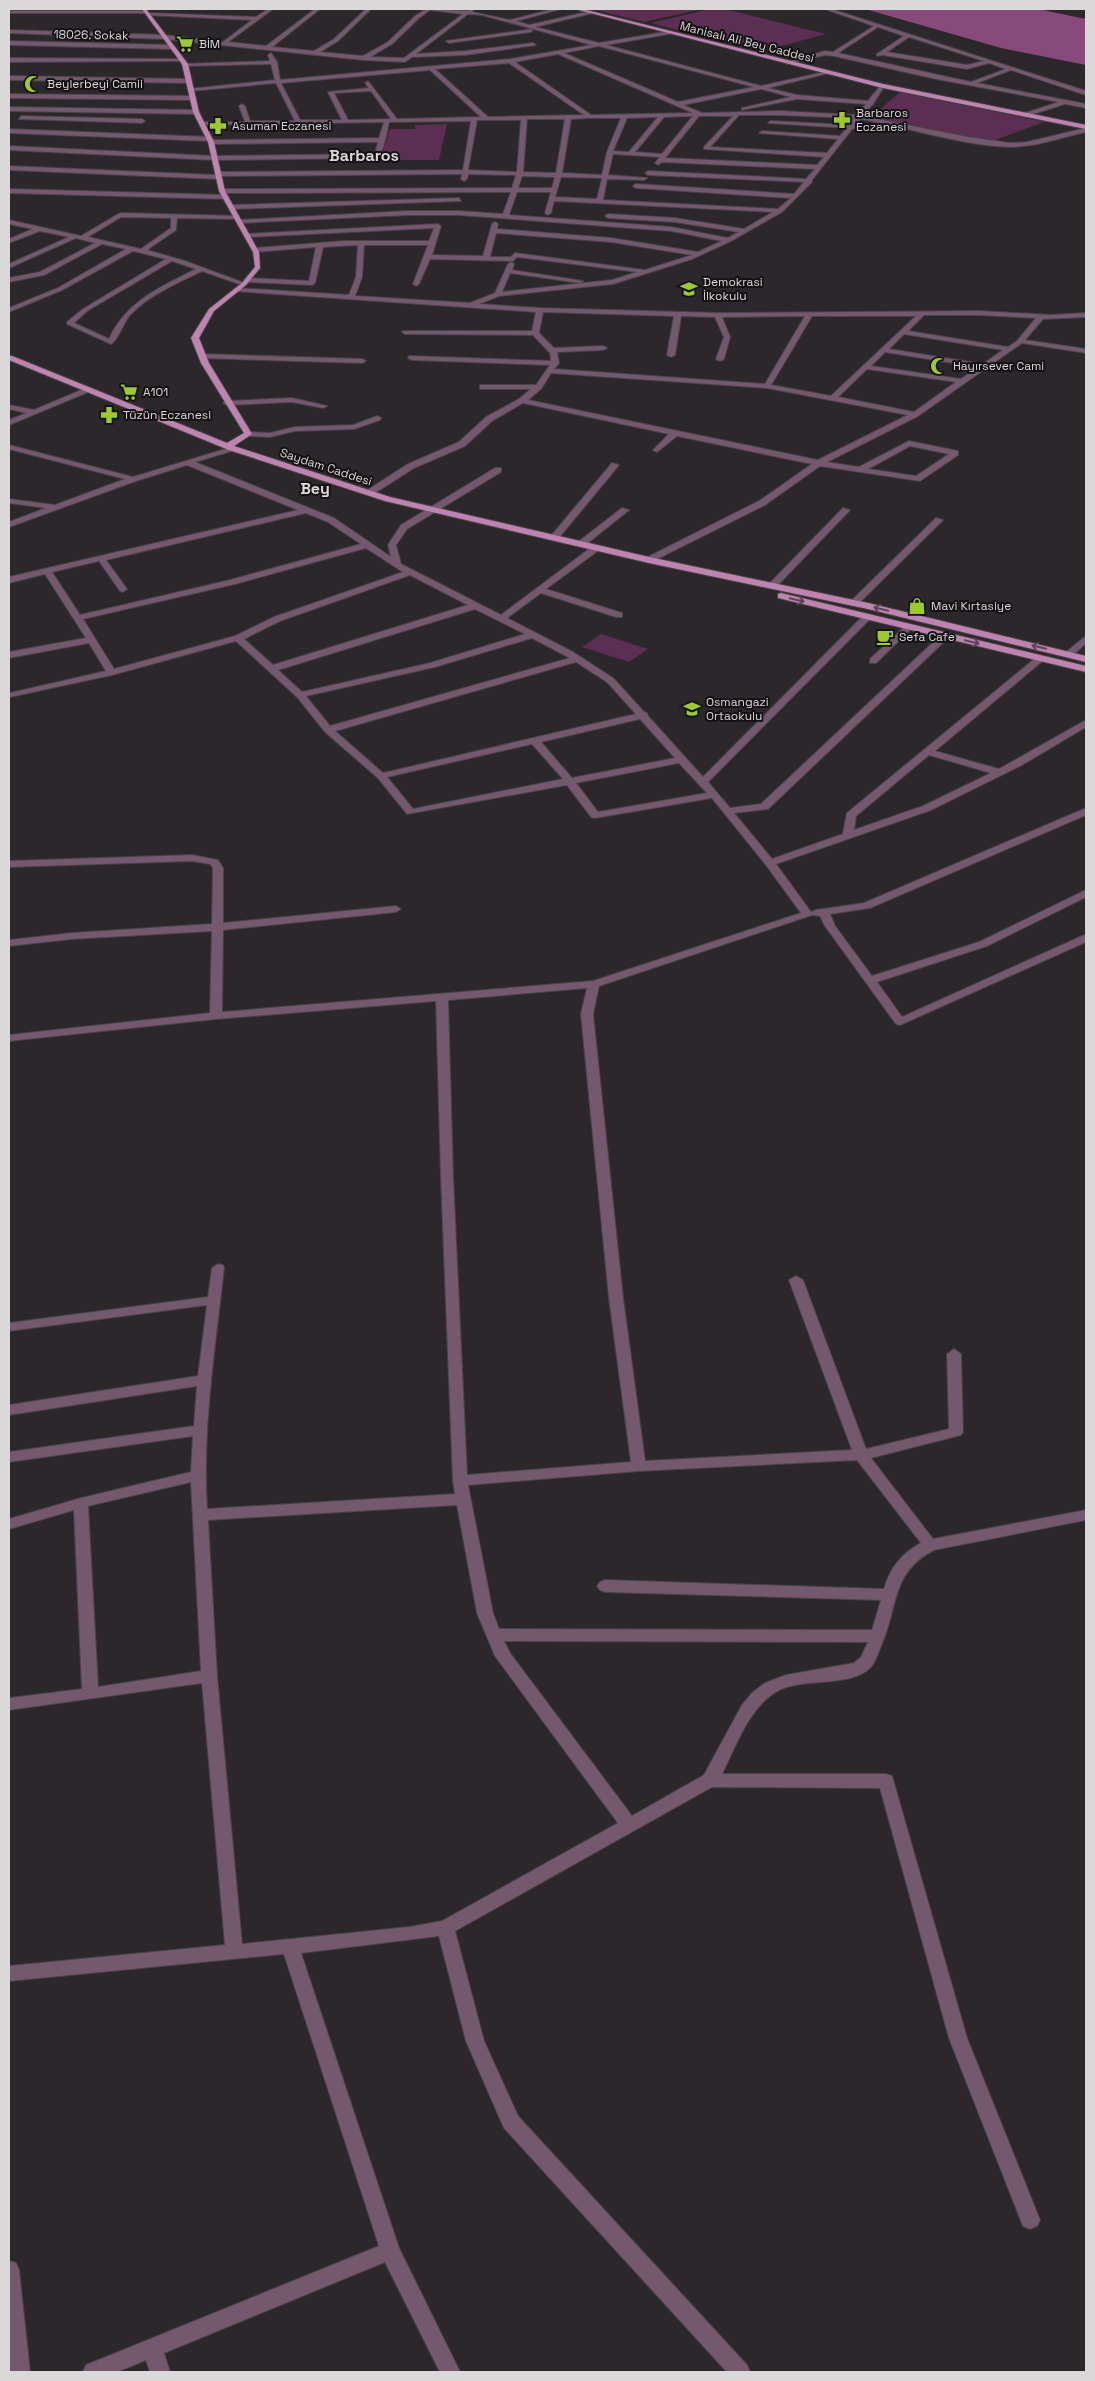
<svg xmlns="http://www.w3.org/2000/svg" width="1095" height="2381" font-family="'Space Grotesk',sans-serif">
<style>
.green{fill:#5b2e52}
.water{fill:#88497b}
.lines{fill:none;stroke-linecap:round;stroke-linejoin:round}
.minor-casing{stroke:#484347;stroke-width:2}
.major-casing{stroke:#484347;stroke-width:2}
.minor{fill:#74586d;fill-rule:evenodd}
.major{fill:#be84b0;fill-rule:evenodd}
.oneway{stroke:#60455a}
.labels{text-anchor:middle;stroke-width:4;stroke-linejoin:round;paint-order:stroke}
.far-street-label{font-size:12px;fill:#dbd8da;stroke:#131113}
.far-poi-label{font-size:12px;fill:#dbd8da;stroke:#131113;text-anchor:start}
.far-district-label{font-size:16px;font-weight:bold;fill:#dbd8da;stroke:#131113}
</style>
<rect width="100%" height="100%" fill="#2c272b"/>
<!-- green -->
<path class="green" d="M592,9h110l-58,13z
M710,9h15l101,25 -64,17 -111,-28z
M900,92l144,30 -60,22 -114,-26z
M447,124l-8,36h-59l10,-31h25v-4z
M601,634l47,15 -19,13 -47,-15z"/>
<!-- water -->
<path class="water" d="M865,9h173l48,10v46l-85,-17z"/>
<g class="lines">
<!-- minor casing -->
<g class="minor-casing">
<path id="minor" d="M268,9h5l-45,33 38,4 49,-37h5l-48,38 42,4 20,-12 32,-30h5l-33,32 -18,11 43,4 25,-14 27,-26 11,-7 40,2 8,-2 -2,3 38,8 44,-11h7l-45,12 13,4 62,-14 2,2 -58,14 64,16 72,-12 -2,3 -63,11 155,41 68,-15v2l-61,15 29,7 71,6 13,-16h4l-12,19 -11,12 106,21 42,6 17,-1 59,-14v4c-24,5 -50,15 -75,15 -47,-1 -104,-20 -151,-28l-5,7v2l-3,1 -40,51v2l-30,30 -51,29 -39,18 -79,25 -114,12 -20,8 61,4 178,5 261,-2 72,4 35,-2v4l-43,2 -18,21 61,9v4l-64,-10 -104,73 -91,46 32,5 50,-26 49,10v4l-38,26 -100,-15 -55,39 -116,58 -4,-3 1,-2 113,-57 53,-37 -135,-28 -20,16 -4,-2 16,-16 -146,-31 -31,18 -27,25 -51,22 -42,27h-6v-4l42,-27 51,-22 27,-25 33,-18 12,-10h-51v-4h56l14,-20 -138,-5 -4,-2 1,-2 142,5 -1,-8 -17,-18 -128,-1 -3,-2 1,-1h129l4,-19 -302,-21v-2l2,-1 113,7 7,-18 2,-32 -35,2 -8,36 -3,2 -65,-3 -3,-2 3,-2 62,3 7,-34 -61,5 -3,-2 3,-2 89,-7h85l5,-13 -187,9 -2,-3 193,-10 3,2 -9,29 51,1 9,-32 3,-2 3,2 -1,5 114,9 87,14 24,-11 -51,-10 -212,-16h-51l-168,8 -2,-3 170,-9h51l44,3 8,-22 -289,1 -3,-2 3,-2 290,-1 4,-13 -48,-1 -1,5 -3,2 -3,-2 1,-5 -242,2 -2,3 -209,-9v-4l206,9 2,-3 246,-2 8,-49 -82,1c-2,10 -5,30 -12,36l-163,2 -205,-10v-4l205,10 161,-2 3,-12 -167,2 -3,-2 1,-1 -200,-8v-4l201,8 3,2 -1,1 167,-2 5,-16 -183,3 2,-3h42l-6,-16 3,-2 3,2 5,15h45l-19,-38 -85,8 -3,-2 87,-9 -4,-16 -86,2 -3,-2 88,-3 -2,-6 3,-2 6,9 3,18 230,-21 82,-14 -110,-30 -14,-1 -52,40 49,-3 68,-8 3,2 -71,10 -53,2 -7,5 -42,-2 -199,-21 -155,-6v-3l155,5 59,7 29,-22 -105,-5 -2,-2h-136v-2h137l2,2 108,4zM430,10l33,4 -59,44 -34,-1 22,-13 27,-26zM599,46l155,41 -76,15 -114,-49zM558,54l135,59 -102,2 -76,-53zM509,63l75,52 -96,2 -53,-48zM430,70l51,47 -84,2 -29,-38 -3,2 4,5 -41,4 14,28h-42l-19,-37zM761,89l30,8 -49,11v2l55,-11 69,5 -9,11 -78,-4 -77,2 -19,-8zM371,91l20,28 -43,1 -14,-27zM739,115h40l75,3 -5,7 -78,-4 -3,2 79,5 -7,8 -78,-5 -3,2 79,6 -11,14 -117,-6zM693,116l-31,38 -27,-2 29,-35zM699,116h34l-29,31v2l120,8 -7,8 -152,-7zM658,117l-29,35 -16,-1 14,-33zM589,118h32l-14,34 -5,23 -40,-2 9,-54zM527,119h38l-9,54 -33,-1zM477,120h44l-4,52 -49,-2zM613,154l47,3 -5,6 3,2 4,-3 153,7 -9,10 -158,-8 -3,2 3,2 156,7 -10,12 -158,-10 -3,2 3,2 155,10 -13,11 -175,-9 4,-21 37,1 3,-2 -39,-3zM522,176l33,1 -3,11h-34zM561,177l41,1 -5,21 -42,-2zM517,192h34l-6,21 3,2 3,-2 3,-12 219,11 -29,17 -69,-11 -67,-4 -3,2 3,2 67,4 64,10 -11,6 -57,-11 -162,-12zM496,233l115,9 81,13 -47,15 -130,-17 -4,4h-21zM364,245h64l-15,39 3,2 3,-2 11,-25 83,2 4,-4 120,15 -25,8 -110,12 8,-19 70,10 3,-2 -71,-11 2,-6 -3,-2 -3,2 -13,29 -25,10 -115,-7 7,-19zM543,312l131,4 -7,39 4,2 4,-2 6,-39 34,1 9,20 -8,22 4,2 4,-2 6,-22 -8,-20 83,-1 -40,68 -211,-15 5,-6 -2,-11 46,-2 4,-2 -4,-2 -49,2 -15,-15zM924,315h55l57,3 -19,23 -9,6 -100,-16zM812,316h104l-85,80 -60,-11zM904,334l99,16 -20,14 -94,-15zM885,352l93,15 -17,12 -90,-13zM867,369l89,13 -42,30 -76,-15zM551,373l216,15 141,27 -90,45 -290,-60 13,-11zM910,446l39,8 -33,22 -48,-7z
M825,9h6l255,82v4l-75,-25 -34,13 109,21v4l-21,-4 -41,13 -2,-3 37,-12 -123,-23 -102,-23 -9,-1 -38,9v-2l38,-11 8,1 41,-26zM878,27l26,9 -27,18v2l6,-1 84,14 22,-6 17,6 -35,13 -133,-29zM909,37l75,24 -17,4 -80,-13z
M533,29l-2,3 -82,11 -3,-2z
M9,41l163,4 3,2 -3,2 -163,-4z
M9,58l174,1 3,2 -177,1z
M9,76l180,3 3,2 -3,2 -180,-3z
M9,94l184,2 3,2 -3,2 -184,-2z
M9,107l187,3 3,2 -3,2 -187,-3z
M21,116l121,3 3,2 -3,2 -123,-4z
M9,189l217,6 3,2 -3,2 -217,-6z
M459,198l2,3 -229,8 -3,-2 3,-2z
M120,213l119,3 -2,3 -60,-1 -1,12 -29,20 38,11 62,23 -5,1 -40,-14c-24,12 -51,23 -70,42 -9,8 -13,27 -21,31l-44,-20v-2l16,-13 83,-50 -33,-8 -71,39 -53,22v-4l49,-20 68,-39 -24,-5 -58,31 -35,7v-4l31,-6 55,-29 -19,-5 -67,30v-4l60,-27 -29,-6 -31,12v-4l24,-10 -24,-5v-4l72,16zM121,217l50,1v10l-30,21 -53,-12zM172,261l24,8c-35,18 -70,32 -87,70l-35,-16 13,-12z
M202,354l160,5 4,2 -4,2 -163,-5v-4z
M86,388l7,2 -84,35v-5l18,-7 -18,-4v-4l25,5z
M292,398l35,8 -4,2 -31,-6 -65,3 -4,-2 4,-2z
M377,416l4,2 -1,2 -26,9 -59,2 -25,6 -22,-1 -4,-2 4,-2 22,1 25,-6 58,-2z
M9,445l124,32 102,-31v4l-40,12 139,56 57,39 -3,-12 13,-20 94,-57h6v4l-94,57 -11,16 5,19 100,51 92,-69h6v4l-53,39 76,24v4h-6l-75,-24 -34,25 66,34 40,26 31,34 3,1 1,3 55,61 161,-162h6v4l-162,163 22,26 31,-4 181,-170h6v4l-180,171 -34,4 38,46 71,-25 4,-21 191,-157 8,2 -111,93 64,18 87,-49v7l-64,38 -91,45 -155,54 35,48 5,-2 48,-7 222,-95v7l-216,93 -40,6 5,12 37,50 107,-34 107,-52v7l-99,49 -110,36 25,35 180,-81 4,-1v7l-186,83 -4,-1 -71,-98 -5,-10 -8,-1 -213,71 -6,28 30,284 22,163 207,-11 -63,-170 7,-4 7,4 63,169 83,-20 -2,-75 7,-5 7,5 2,78 -2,3 -90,23 62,81 153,-29v10l-152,30c-44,23 -35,56 -53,96 -3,7 -5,15 -10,21 -21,22 -69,9 -95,25 -27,16 -40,54 -54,82h164l6,2 75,262 73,182 -3,6 -7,3 -7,-3 -74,-188 -69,-250 -168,-1 -257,144 29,110 34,75 229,249 3,7h-23l-223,-244 -38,-87 -27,-105 -138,17 98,295 61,124h-20l-55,-110 -221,91 6,19h-20l-4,-12 -29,12h-34l3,-7 293,-119 -95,-292 -275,27v-15l216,-21 -23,-262 -193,27v-12l73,-9 -8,-179 -65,19v-10l72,-21 110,-26 2,-36 -184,26v-10l185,-26 3,-40 -188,29v-10l189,-29 9,-71 -198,26v-8l199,-26 4,-29 6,-4 5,1 1,3c-9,81 -22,161 -17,241l248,-15 -2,-13 -12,-304 -5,-176 -220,18 -207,22v-6l201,-22 2,-82 -140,8 -63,7v-6l63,-7 140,-9 1,-56 -3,-4 -18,-3 -183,6v-6l183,-6 26,5 5,8v55l173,-17 5,3 -5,3 -173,18 -1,82 371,-31 208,-68 -35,-48 -54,-67 -117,20 -4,-1 -24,-32 -160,29 -29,-36 -53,-46 -28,-35 -61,-56 -124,34 -102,22v-4l96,-22 -17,-28 -80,15v-6l77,-14 -41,-64 -36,9v-6l289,-67 -111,-45 -51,16 -127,46v-5l37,-14 -37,-5v-4l46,6 70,-26 -116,-30zM306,513l22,9 33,22 -131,36 -150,35 -28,-43 47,-11 21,30 3,1 4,-3 -21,-29zM366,548l37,24 -129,45 -39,19 -121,33 -31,-50 152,-35zM410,575l58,30 -195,60 -29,-26 36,-18zM475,609l50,25 -95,29 -128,29 -24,-22zM532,638l38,20 -240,68 -24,-30 129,-29zM576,662l31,20 29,32 -253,59 -48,-42zM640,719l35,39 -103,20 -31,-36zM532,744l31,35 -150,30 -26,-32zM929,755l62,18 -68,33 -69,24 2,-14zM679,763l28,30 -109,19 -22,-29zM587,988l-6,26 28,284 22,164 -164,13 -14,-298 -5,-177zM857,1460l64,83c-20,11 -31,25 -37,46l-279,-9 -5,2 -3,4 3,4 5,2 276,8 -9,30 -373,-1 -6,-16 -25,-128 171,-14zM191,1482l10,189 -103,16 -10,-181zM457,1505l20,108 18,43 123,167 -176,98 -33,6 -167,17 -25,-268 -9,-156zM504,1641l364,1 -7,15 -7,6 -68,12 -21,8 -13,10 -10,12 -38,70 -72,41 -122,-163z
M612,463l7,2 -62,75h-6v-4z
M622,508l7,2 -45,36h-6v-4z
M843,508l7,2 -75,78h-6v-4z
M936,518l7,2 -86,85h-6v-4z
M908,624l3,1v4l-35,34h-6v-4z
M1086,636v7l-14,13h-6v-4z
M9,2261l7,2 3,7 11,102h-20z"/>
</g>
<!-- major casing -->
<g class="major-casing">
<path id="major" d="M142,9h4l42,55 11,48 15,30 11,49 34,61 1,16 -14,17 -32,26 -15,27 10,25 43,71 -18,12 156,51 259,60 219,46 218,53v6l-218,-53 -219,-46 -264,-62 -156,-51 -220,-90v-4h3l215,87 17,-10 -43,-70 -10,-25 18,-29 33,-26 13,-16 -2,-15 -34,-61 -11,-49 -15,-30 -11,-48z
M575,9h7l301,75 203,41v4l-203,-41z
M781,593l305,73v6l-308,-74v-4z"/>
</g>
<!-- minor -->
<use href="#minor" class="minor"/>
<!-- major -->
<use href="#major" class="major"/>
</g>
<!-- one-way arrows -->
<defs><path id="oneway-shaft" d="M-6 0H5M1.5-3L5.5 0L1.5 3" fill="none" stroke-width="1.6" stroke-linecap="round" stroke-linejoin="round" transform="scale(1.25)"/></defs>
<g class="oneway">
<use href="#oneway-shaft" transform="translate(797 600) rotate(13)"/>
<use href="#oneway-shaft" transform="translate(881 609) rotate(-166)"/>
<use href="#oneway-shaft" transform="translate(972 642) rotate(13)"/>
<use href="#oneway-shaft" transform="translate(1039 647) rotate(-166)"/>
</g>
<!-- icons -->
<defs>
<g id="supermarket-bare" transform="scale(1.35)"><path d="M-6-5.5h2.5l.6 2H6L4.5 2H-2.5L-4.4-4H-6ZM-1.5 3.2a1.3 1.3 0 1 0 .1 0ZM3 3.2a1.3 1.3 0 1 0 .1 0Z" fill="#9dca30" stroke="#131113" stroke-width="2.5" paint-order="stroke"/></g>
<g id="mosque-bare" transform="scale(1.35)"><path d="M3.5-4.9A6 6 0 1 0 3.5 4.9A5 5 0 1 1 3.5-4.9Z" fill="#9dca30" stroke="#131113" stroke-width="2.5" paint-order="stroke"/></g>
<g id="pharmacy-bare" transform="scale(1.35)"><path d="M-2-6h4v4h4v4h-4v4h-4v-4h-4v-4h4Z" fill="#9dca30" stroke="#131113" stroke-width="2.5" paint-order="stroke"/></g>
<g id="school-bare" transform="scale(1.35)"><path d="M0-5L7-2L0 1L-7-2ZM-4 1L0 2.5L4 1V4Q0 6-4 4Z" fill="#9dca30" stroke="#131113" stroke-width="2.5" paint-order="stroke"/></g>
<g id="shop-bare" transform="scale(1.35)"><path d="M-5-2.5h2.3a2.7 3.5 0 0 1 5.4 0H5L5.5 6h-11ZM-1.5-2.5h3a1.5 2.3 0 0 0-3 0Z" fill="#9dca30" stroke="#131113" stroke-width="2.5" paint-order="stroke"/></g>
<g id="cafe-bare" transform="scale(1.35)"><path d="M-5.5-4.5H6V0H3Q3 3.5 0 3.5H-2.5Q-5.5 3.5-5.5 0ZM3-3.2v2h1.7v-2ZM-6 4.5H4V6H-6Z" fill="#9dca30" stroke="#131113" stroke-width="2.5" paint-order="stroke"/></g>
</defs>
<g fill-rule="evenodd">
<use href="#supermarket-bare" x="185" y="44"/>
<use href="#mosque-bare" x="33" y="84"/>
<use href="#pharmacy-bare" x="842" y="120"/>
<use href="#pharmacy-bare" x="218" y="126"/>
<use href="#school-bare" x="689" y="289"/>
<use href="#mosque-bare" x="939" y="366"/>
<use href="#supermarket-bare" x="129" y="392"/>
<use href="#pharmacy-bare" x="109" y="415"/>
<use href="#shop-bare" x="917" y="606"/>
<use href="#cafe-bare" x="885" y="637"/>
<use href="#school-bare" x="692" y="709"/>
</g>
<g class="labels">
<!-- far-street labels -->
<g class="far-street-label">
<text transform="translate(91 35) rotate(1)" y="4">18026. Sokak</text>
<text transform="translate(747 42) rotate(14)" y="4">Manisalı Ali Bey Caddesi</text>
<text transform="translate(326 467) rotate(18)" y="4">Saydam Caddesi</text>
</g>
<!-- far-poi labels -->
<g class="far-poi-label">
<text x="199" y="48">BİM</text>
<text x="47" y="88">Beylerbeyi Camii</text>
<text x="856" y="117">Barbaros<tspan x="856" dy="14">Eczanesi</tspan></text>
<text x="232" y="130">Asuman Eczanesi</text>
<text x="703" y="286">Demokrasi<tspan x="703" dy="14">İlkokulu</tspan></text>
<text x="953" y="370">Hayırsever Cami</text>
<text x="143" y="396">A101</text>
<text x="123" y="419">Tüzün Eczanesi</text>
<text x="931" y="610">Mavi Kırtasiye</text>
<text x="899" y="641">Sefa Cafe</text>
<text x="706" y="706">Osmangazi<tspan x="706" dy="14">Ortaokulu</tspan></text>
</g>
<!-- far-district labels -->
<g class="far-district-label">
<text x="364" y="161">Barbaros</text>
<text x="315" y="494">Bey</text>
</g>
</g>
<!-- border -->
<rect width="1095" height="2381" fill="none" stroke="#dbd8da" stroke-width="20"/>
</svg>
